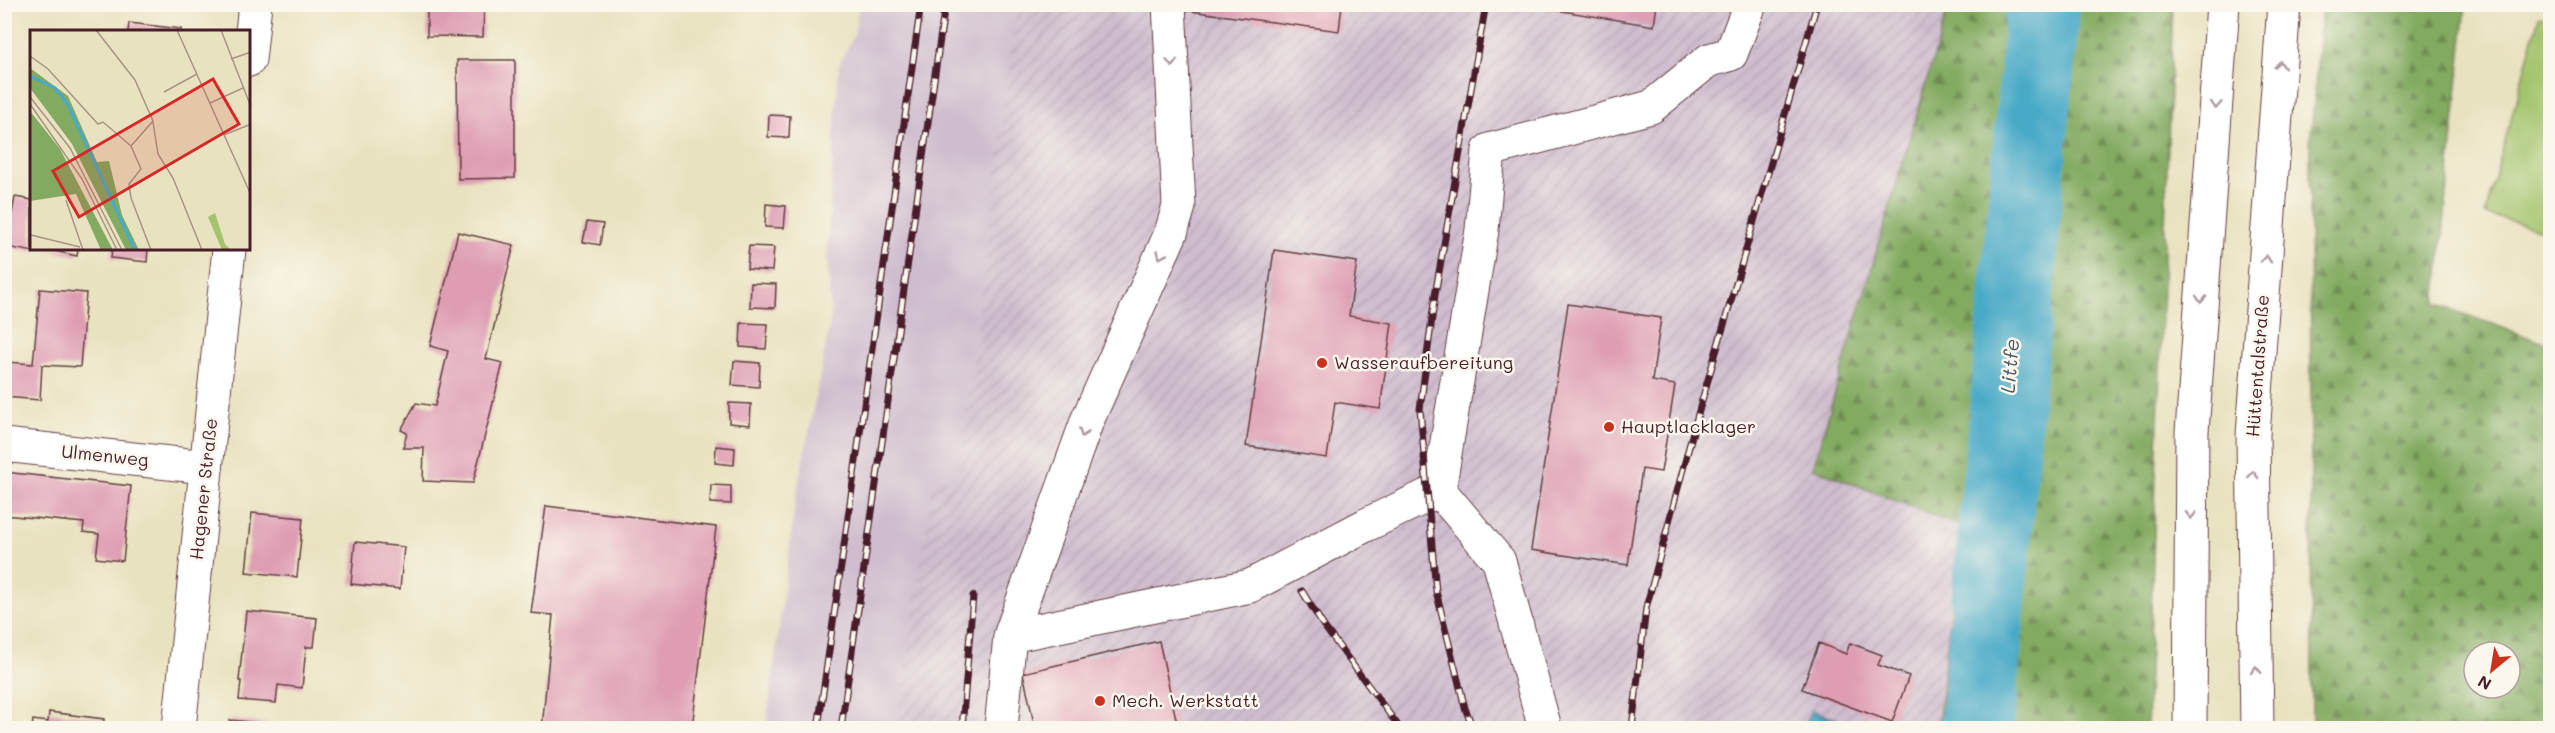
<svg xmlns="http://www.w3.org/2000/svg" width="2555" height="733" font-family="Mali,sans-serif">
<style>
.industrial{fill:url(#industrial-furrows)}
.railway{fill:#cfbdce}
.forest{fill:url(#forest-firs);stroke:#666446;stroke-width:1.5;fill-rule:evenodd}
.pitch{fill:#a3c46d;stroke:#76724c;stroke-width:1.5}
.water{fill:url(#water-rules);stroke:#496479;stroke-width:1.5}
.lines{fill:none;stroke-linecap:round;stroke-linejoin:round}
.river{stroke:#48aac7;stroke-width:74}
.building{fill:#de9db3}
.minor-casing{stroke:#623c41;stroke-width:35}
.major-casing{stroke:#623c41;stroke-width:35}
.highway-casing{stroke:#623c41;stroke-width:35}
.minor{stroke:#fff;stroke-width:33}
.major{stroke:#fff;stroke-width:33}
.highway{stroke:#fff;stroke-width:33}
.rail-casing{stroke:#4a1f2b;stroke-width:7}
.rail{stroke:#fbf7ec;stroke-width:4.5;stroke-dasharray:14;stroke-linecap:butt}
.oneway{stroke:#ae9aa0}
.poi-dot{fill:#c8321e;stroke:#fbf7ec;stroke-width:2}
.labels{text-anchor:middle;stroke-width:5;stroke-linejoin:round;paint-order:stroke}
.poi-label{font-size:18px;fill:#4a1f2b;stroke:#fbf7ec;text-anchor:start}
.street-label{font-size:18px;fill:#4a1f2b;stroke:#fbf7ec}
.water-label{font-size:20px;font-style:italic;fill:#495769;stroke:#fbf7ec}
.inset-river{fill:none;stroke:#48aac7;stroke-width:3}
.inset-road{fill:none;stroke:#a99484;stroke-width:1.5}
.view{fill:#d62828;fill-opacity:0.15;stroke:#d62828;stroke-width:3}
.inset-edge{fill:none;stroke:#4a1f2b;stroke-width:3}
</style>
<defs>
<pattern id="industrial-furrows" width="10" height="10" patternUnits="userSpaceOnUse" patternTransform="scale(1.5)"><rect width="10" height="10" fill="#cfbdce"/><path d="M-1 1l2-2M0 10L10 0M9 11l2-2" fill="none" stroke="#b3a2b1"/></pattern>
<pattern id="forest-firs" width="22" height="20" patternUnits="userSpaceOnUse" patternTransform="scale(1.5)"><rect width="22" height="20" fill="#82aa60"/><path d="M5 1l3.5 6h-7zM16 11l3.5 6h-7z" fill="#6c8a4f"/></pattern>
<pattern id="water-rules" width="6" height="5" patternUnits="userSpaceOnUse" patternTransform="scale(1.5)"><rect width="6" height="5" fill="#48aac7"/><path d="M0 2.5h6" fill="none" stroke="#3e8aa2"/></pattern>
</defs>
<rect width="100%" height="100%" fill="#fbf7ec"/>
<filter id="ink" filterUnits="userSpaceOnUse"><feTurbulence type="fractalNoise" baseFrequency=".0167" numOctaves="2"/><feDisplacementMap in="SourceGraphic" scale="12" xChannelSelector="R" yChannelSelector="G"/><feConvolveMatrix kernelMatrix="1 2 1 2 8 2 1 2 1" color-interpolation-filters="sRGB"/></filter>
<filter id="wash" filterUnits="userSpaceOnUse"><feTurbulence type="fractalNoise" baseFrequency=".008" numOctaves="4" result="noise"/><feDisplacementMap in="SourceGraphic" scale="24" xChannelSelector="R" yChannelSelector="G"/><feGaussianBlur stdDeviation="1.35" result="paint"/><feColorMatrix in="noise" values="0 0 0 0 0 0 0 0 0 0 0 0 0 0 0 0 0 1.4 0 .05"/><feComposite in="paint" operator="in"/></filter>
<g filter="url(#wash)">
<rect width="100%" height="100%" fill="#e9e2c0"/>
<!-- industrial -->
<path class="industrial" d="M999,5h950l-136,463 147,58 -22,202h-1042z"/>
<!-- railway -->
<path class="railway" d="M859,5h158l-58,472 -26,3 -36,248h-131l30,-232 35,-178 -4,-64 12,-190 15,-29z"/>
<!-- forest -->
<path class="forest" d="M1949,5h224l-26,723h-209l22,-202 -147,-58z
M2322,5h144l-30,299 114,41v383h-238l-2,-583zM2474,652h36v36h-36z"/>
<!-- pitch -->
<path class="pitch" d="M2539,16l11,3v213l-65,-18z"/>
<!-- water -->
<path class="water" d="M1811,710l48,18h-55z"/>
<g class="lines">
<!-- river -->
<path class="river" d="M1977,728l66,-724"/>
</g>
<g id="blocks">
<!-- building -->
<path class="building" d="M427,4h57l-1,33 -56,-1z
M1176,4h166l-3,27 -163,-22z
M1519,4h138l-3,22z
M129,23l52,6v3h-53z
M457,60h58v118l-57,1z
M769,115l21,1 -1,22 -21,-1z
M15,197l17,3v49h3l-1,3 -28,-5z
M766,204l20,2 -2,22 -19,-1z
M587,222l16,2 -3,21 -17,-3z
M458,232l56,13 -28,114 17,4 -30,120 -50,-2 1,-33h-21l4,-15 -6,-3 15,-27 19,3 13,-55 -18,-5z
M749,246l25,1 -2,24 -25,-2z
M45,249h33l-1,7z
M112,249h36l-1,13 -36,-4z
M1274,250l83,12 -8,54 43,7 -12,86 -45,-7 -8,56 -81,-12z
M751,283l25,1 -1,24 -25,-1z
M40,289l46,4 -6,74 -38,-2 -2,35 -36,-3 3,-35 26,2z
M1568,304l93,14 -9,63 23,4 -14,87 -19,-3 -14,96 -97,-15z
M741,323l27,1 -2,25 -26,-2z
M734,361l26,2 -1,24 -27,-2z
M729,403l22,1 -1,21 -21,-2z
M716,446l19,2 -1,17 -19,-2z
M4,472l127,14 -8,75 -27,-3 3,-24 -16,-2 1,-9 -80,-8z
M711,485l20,1v18l-21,-1z
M546,506l170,21 -24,201h-150l11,-113 -22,-2z
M252,513l51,5 -6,59 -51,-5z
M355,542l49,5 -4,42 -49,-5z
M246,611l71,7 -3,29h-8l-4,41 -24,-3 -2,18 -37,-3 2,-19h-2z
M1159,641l19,87h-143l-12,-55z
M1819,643l27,11 4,-11 32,12 -4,10 31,11 -17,46 -90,-33z
M49,712l55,7 -1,9h-71l1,-8 15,2z
M230,720l67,7 -1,1h-66z"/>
</g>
</g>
<g filter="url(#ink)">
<use href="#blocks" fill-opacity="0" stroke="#623c41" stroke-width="1.5"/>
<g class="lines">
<!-- minor casing -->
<g class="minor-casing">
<path id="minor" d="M4,445l202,22
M1439,490l43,-260 7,-80 162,-43 58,-47 22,-6 19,-50
M1010,636l77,-215 84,-188 8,-27 -10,-202
M1001,728l9,-92 240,-50 116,-61 73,-35 60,71 46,167"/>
</g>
<!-- major casing -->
<g class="major-casing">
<path id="major" d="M249,60l6,-56
M179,728l50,-479"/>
</g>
<!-- highway casing -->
<g class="highway-casing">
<path id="highway" d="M2190,728l2,-296 31,-428
M2257,728l-4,-293 31,-431"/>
</g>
<!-- minor -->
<use href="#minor" class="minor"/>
<!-- major -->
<use href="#major" class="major"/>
<!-- highway -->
<use href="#highway" class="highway"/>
<!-- rail casing -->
<g class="rail-casing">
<path id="rail" d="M1302,591l21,34 77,103
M818,728l103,-724
M841,728l104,-724
M962,728l11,-132
M1473,728l-8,-20 -29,-117 -16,-182 15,-114 51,-291
M1632,728l14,-120 48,-180 123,-424"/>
</g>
<!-- rail -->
<use href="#rail" class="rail"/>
</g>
<!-- one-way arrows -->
<defs><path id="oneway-chevron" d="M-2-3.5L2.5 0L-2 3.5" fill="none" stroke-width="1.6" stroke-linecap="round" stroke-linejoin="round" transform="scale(1.5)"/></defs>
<g class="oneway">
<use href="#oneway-chevron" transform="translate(1172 63) rotate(87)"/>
<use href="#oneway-chevron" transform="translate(2280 65) rotate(-86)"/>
<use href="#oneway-chevron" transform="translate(2216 105) rotate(94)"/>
<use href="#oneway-chevron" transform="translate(1161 255) rotate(114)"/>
<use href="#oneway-chevron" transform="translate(2266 259) rotate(-86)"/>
<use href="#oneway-chevron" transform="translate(2201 299) rotate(94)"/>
<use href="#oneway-chevron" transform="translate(1083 433) rotate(110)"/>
<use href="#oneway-chevron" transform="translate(2253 475) rotate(-91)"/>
<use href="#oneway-chevron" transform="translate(2191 515) rotate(90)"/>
<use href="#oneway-chevron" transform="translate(2256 670) rotate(-91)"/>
</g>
</g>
<!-- markers -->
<g class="poi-dot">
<circle cx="1322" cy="363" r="6"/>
<circle cx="1609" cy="427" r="6"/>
<circle cx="1100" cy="701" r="6"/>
</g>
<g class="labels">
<!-- poi labels -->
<g class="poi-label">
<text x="1334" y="369">Wasseraufbereitung</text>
<text x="1621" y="433">Hauptlacklager</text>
<text x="1112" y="707">Mech. Werkstatt</text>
</g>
<!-- street labels -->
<g class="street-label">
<text transform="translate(2258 366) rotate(-86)" y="6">Hüttentalstraße</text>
<text transform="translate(105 456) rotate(6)" y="6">Ulmenweg</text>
<text transform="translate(204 489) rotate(-84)" y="6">Hagener Straße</text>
</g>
<!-- water labels -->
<g class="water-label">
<text transform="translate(2010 366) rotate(-85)" y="7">Littfe</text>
</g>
</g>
<!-- overview -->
<g transform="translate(30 30)">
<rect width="220" height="220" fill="#e9e2c0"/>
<path d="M185,183l10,31 6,6h-9l-14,-33z" fill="#a3c46d"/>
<path d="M0,38l38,28 29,66 12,-1 13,54 17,35h-13l-54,-106 -42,-56zM0,81l30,38 53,101h-12l-25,-56 -46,7z" fill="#82aa60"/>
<path class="inset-river" d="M0,46l25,12 12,15 68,147"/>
<path class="inset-road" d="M147,0l74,165M191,0l30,77M0,26l18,13 50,55 5,-2 28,24 22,-25 -18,-41 -39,-50M201,29l20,-7M134,62l33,-18M0,67l40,51 52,102M180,73l33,-15M0,74l52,75 35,71M123,92l5,32 15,24 29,72M194,105l27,-11M101,116l10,23 -12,15 2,14 20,52M36,170l17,50M1,205l49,12"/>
<path class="view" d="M183,49l26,45 -160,93 -26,-46z"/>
<rect width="220" height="220" class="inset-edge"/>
</g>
<!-- margin -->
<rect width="2555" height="733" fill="none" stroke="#fbf7ec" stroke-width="24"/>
<!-- north arrow -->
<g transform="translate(2492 670) rotate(210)"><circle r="28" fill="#fbf7ec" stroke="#b4a19f" stroke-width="1.5"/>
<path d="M0-4.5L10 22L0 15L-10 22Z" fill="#c8321e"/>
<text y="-9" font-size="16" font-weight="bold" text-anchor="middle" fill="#4a1f2b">N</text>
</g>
</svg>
